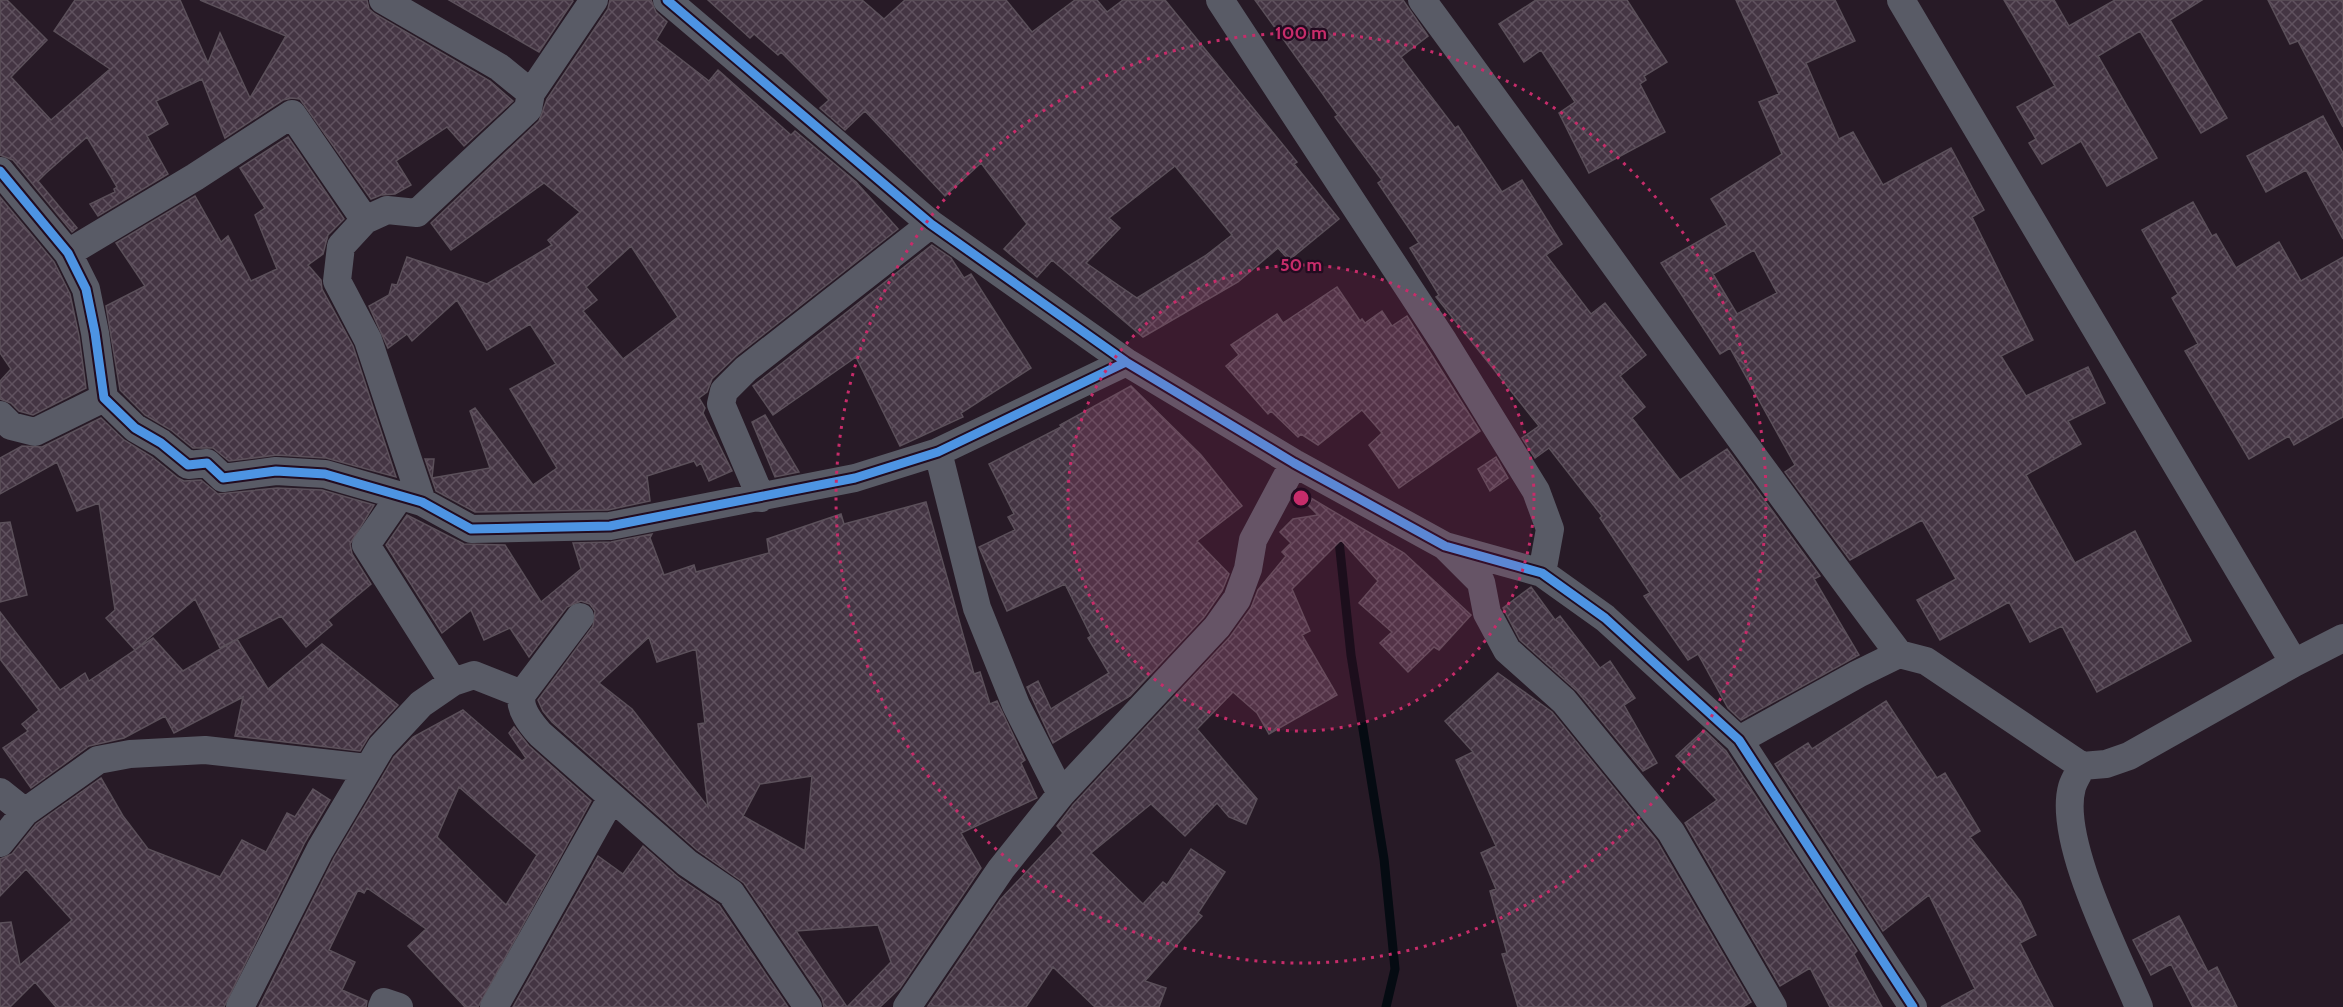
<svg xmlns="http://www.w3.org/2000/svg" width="2343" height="1007" font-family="Cabin,sans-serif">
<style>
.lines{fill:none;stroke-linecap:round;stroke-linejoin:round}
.stream{stroke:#050b12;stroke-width:9}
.building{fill:url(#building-cross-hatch);stroke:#5b505a;stroke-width:1.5;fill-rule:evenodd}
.minor{stroke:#595b66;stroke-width:28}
.cycleway-casing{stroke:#220c20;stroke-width:13}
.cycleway{stroke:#4d94e3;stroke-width:9}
.ring{fill:none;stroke:#c72c6a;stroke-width:3;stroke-dasharray:3 6}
.centre{fill:#c72c6a;stroke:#220c20;stroke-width:3}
.ring-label{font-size:18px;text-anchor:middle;font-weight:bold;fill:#c72c6a;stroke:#220c20;stroke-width:4.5;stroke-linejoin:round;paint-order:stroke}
</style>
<defs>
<pattern id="building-cross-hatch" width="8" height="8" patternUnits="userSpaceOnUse" patternTransform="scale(1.5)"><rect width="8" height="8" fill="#443543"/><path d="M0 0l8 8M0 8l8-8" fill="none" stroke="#60525f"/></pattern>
</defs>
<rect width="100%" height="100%" fill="#271a26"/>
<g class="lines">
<!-- stream -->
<path class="stream" d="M1338,531l13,124 33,204 11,110 -9,38"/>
</g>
<!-- building -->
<path class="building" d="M0,0h7l40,40 -36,37 40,43 59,-51 -56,-38 21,-31h105l28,63 12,-30 30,65 36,-62 -86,-36h167l2,9 6,5 115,67 23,20 -49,45 -17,-19 -51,34 15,24 -16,9 -14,1 -10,4 -71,-100 -8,-1 -9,2 -58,38 -23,-59 -46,22 12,23 -21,12 21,38 -70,42 -8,-12 25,-12 -1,-3 3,-2 -30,-50 -41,36 -8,8 39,47 -5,4 -59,-72 -13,-5z
M449,0h123l1,1 -34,51z
M610,0h41l5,12 11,10 -11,18 53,41 9,-11 73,65 4,-4 61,51 42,47 -162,127 -24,23 -5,13 -8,6 6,10 -2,5 29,58 -23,10 -8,-18 -4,3 -3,-5 -47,15 3,25 -42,9 -133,2 -39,-21 -11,-32h9l-2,19 58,-10 -20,-57 5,-3 58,77 24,-17 -47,-79 46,-25 -26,-40 -43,26 -30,-50 -45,41 -5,-7 -19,14 -19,-42 20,-11 3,-11 5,1 10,-28 80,27 65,-39 -4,-5 32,-28 -36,-29 -93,67 -20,-27 108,-102 8,-22 61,-90zM631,246l47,71 -55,42 -40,-48 14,-11 -11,-13z
M708,0h154l22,19 21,-19h101l26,32 43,-32h22l10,12 16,-12h42l132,162 -3,2 45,55 -50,41 -11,-12 -40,34 -95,55 -91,-77 -15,17 -33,-28 23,-25 -46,-61 -36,33 -80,-85 -20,19 -25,-22 9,-8 -48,-48 -3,3 -24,-21 -4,4zM1175,166l57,69 -27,21 -68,42 -51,-35 34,-35 -11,-10z
M1255,0h148l25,36 -27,21 54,71 3,-2 44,66 20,-12 40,64 -16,11 45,59 14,-11 41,52 -26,21 25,31 -13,11 48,62 47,-31 93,127 -6,3 45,76 -118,65 -13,-12 -30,-54 -10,6 -44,-64 6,-3 -50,-75 2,-2 -53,-68 -14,10 -13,-20 17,-12 -103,-129 3,-2 -29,-47 9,-5 -41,-60 4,-3 -47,-63 3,-2z
M1536,0h91l40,62 -23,14 2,4 -6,4 25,48 -76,41 -30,-60 16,-11 -34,-52 -17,12 -25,-38z
M1736,0h99l20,41 -49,22 33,76 14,-7 30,53 68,-37 33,62 -12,7 61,123 -32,16 25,40 62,-29 17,36 -37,18 13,23 -55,31 49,88 60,-32 56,110 -94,51 -35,-66 -32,16 -21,-40 -69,38 -23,-40 39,-21 -34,-59 -72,40 -65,-88 10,-7 -65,-117 -10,6 -59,-91 66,-38 -16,-26 71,-45 -23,-52 20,-8zM1754,250l23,43 -40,21 -24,-40z
M2004,0h50l15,26 46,-26h87l-32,20 57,98 -26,15 -61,-102 -42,25 59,102 -50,28 -26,-45 -39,23 -13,-21 7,-4 -19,-32 38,-21z
M2268,0h75v127l-45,-86 -8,3z
M2323,116l20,37v86l-37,-69 -40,22 -19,-36z
M288,137l56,82 -16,16 -5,19 -15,11 13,15 1,9 31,57 43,131 -70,-19 -49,-3 -48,6 -16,-13h-20l-22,-18 -26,-15 -25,-25 -14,-84 39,-20 -29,-43 79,-47 26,46 7,-6 23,45 26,-12 -22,-54 10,-7 -25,-40z
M0,197l54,65 16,32 9,42 7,52 -53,27 -14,-4 -8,-8 -11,-4v-18l11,-12 -11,-16z
M2193,202l19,34 4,-2 20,34 43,-26 22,39 42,-24v160l-49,28 -5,-9 -40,23 -64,-108 13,-7 -26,-46 6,-4 -36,-64z
M932,245l19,13 13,20 7,-4 60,94 -70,45 2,4 -63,29 -44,-89 -83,58 -20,-29z
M1337,287l23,34 2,-2 3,4 17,-12 10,15 15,-10 73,115 -81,57 -30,-43 13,-12 -20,-23 -44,35 -17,-11 -3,3 -27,-26 -3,3 -42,-48 13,-11 -8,-10 46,-31 6,9z
M1131,386l70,69 41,51 -45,35 32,33 -7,17 -18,26 -74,79 -77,47 -26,-56 11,-6 13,28 58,-36 -21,-35 3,-2 -26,-52 -58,27 -28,-64 36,-17 -7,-13 6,-3 -25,-50 72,-37 -1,-2z
M765,415l34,57 -24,5 -23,-55z
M101,418l23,22 28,17 26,21 6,3 17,-1 17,14 59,-6 45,2 52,15 -24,39 2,10 19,30 -43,36 4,5 -26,22 -25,-31 -61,32 -25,-49 -60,51 -29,-32 9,-8 -16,-107 -22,8 -20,-49 -57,32v-36l22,-12 20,1z
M1496,457l12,21 -18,13 -12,-22z
M1309,497l95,56 67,62 -32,35 -5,-3 -26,25 -28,-29 12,-11 -33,-29 19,-22 -37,-41 -49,49 18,42 -8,4 35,60 -68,39 -12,-21 -24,-21 -36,37 60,70 -11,25 -17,-7 -12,-14 -32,33 -34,-32 -60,49 52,51 20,-22 4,3 24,-36 34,23 -27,41 4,3 -57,65 21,7 -7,19h-64l-42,-40 -27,40 -98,-1 72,-106 63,-67 -6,-7 16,-21 157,-168 21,-29 7,-18 28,-34 -4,-4 9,-9 -11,-11 13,-13 25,-4 -13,-13z
M926,502l48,172 6,-2 10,32 7,-3 28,59 -4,3 16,35 -76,35 20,35 -81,120 -20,19h-56l-2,-9 -78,-115 -47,-33 -145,-128 -9,-11 -5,-11 55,-74 2,-15 -5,-7 -9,-3 -14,6 -38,50 -19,-29 -26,12 -13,-30 -29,23 -56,-88 21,-30 57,29 41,1 36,57 40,-33 -8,-26 38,-1 41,-8 -2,4 14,37 30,-10 2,7 73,-19 -2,-14 74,-25 3,10zM649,637l8,25 39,-13 9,74 -7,1 10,83 -76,-98 -33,-26zM812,776l-7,75 -62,-35 17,-32zM878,925l13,37 -44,45 -51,-76z
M10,522l17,73 -27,7v-79z
M1531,587l24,33 5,-4 40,52 10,-7 25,37 -11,7 33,58 -14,8 -66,-80 -57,-51 -17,-32z
M0,612l60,78 25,-17 4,8 64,-43 30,33 54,-32 31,50 54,-45 76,61 -29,31 -9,15 -125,-15 8,-39 -69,36 -9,-17 -41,22 -35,8 -58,42 -28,-40 25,-17 -6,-7 17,-14 -39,-51z
M1498,673l54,39 105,129 94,161 -8,5h-225l-16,-53 5,-1 -17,-62 6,-2 -15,-36 15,-7 -40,-86 17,-8 -28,-31z
M1886,701l51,77 8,-5 35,58 -10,6 50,64 16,34 -16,8 33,64h-112l34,-18 -46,-94 -46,36 -108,-167 33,-21 4,6z
M463,710l59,51 4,-3 -17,-25 5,-6 15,19 62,55 -113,206h-13l-57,-61 18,-17 -59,-41 -3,5 -6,-3 -29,60 26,12 -13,28 25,11 -1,6h-107l75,-149 60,-101 19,-20zM459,787l78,68 -31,50 -69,-68z
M1704,730l22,21 131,200 -3,3 28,53h-52l-20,-39 -30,18 -95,-163 32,-23 -41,-44z
M101,778l22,38 25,33 72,28 22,-37 24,12 21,-39 8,4 18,-28 17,11 -25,42 -81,165h-168l-21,-25 -25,25h-10v-84l11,-1 9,43 52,-45 -46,-51 -26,27v-37l12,-5 24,-30z
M643,846l35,31 41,28 69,102h-275l85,-151 25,18z
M2179,916l29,56 9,-5 20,40h-44l-22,-43 -20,11 -18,-35z"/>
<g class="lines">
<!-- minor -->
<path class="minor" d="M383,0l116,67 32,26 63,-93
M667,0l264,224 195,138 168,101 151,83 97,27 63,45 134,122 174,267
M1220,0l224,342 92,149 14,38 -8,44
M1422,0c160,217 315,438 477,654
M1901,0l393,663
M0,171l68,82 18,36 9,44 9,65 31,30 26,15 27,22 19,-2 16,15 53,-7 49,3 97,28 49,27 139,-3 245,-48 83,-26 188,-90
M365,220l-24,26 -4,35 31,59 54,162
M68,253l127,-76 97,-63 73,106 22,-10 30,3 111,-104 3,-16
M0,415l11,11 24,6 69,-34
M938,452l39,156 39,97 45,89
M400,496l-34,49 87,137
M761,498l-40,-94 3,-13 22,-22 185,-145
M1446,547l35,35 6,31 20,37 57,51 107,131 102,175
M522,694c-4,14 9,30 18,40l147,129 44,30 77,114
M1739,740l119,-66 41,-20 27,7 156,105 24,-2 23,-8 165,-93 49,-25
M2082,766c-3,7 -8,14 -10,21 -15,53 46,169 67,220
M0,792l25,20
M0,843l25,-31 73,-52 32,-6 75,-4 162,18
M240,1007l80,-157 61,-103 40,-43 32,-22 21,-7 48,19 58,-77
M382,1007l2,-5 15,5
M494,1007l117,-208
M907,1007l94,-138 60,-75 156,-167 20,-28 11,-30 5,-29 41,-77"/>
<!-- cycleway casing -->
<g class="cycleway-casing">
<path id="cycleway" d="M667,0l264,224 195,138 168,101 151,83 97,27 63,45 134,122 174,267
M0,171l68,82 18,36 9,44 9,65 31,30 26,15 27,22 19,-2 16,15 53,-7 49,3 97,28 49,27 139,-3 245,-48 83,-26 188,-90"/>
</g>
<!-- cycleway -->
<use href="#cycleway" class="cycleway"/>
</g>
<!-- distance rings -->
<circle cx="1301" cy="498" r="233" fill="#c72c6a" fill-opacity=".12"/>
<g class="ring">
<circle cx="1301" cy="498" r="233"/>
<circle cx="1301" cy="498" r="465"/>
</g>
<circle cx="1301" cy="498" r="9" class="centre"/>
<g class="ring-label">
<text x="1301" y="39">100 m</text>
<text x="1301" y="271">50 m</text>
</g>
</svg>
